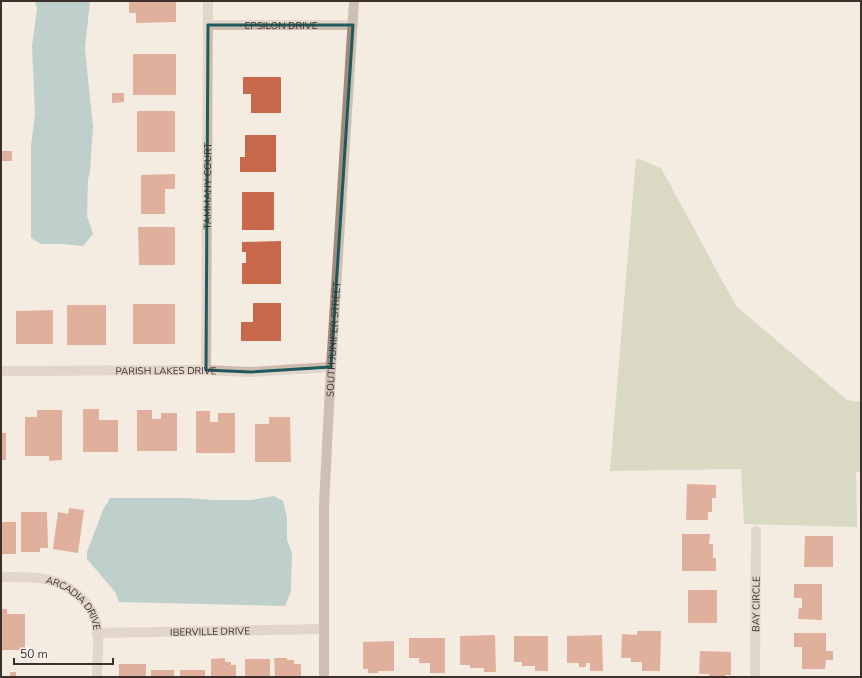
<svg xmlns="http://www.w3.org/2000/svg" width="862" height="678" font-family="'Nunito Sans',sans-serif">
<style>
.green{fill:#b8c4a0}
.water{fill:#7fb0b2}
.building{fill:#c8694b}
.lines{fill:none;stroke-linecap:round;stroke-linejoin:round}
.street{stroke:#cdbbac;stroke-width:10}
.secondary{stroke:#a18a7d;stroke-width:10}
.marked{fill:none;stroke:#1f5a5e;stroke-width:3;stroke-linejoin:round}
.labels{text-anchor:middle;stroke-width:3;stroke-linejoin:round;paint-order:stroke}
.street-label{font-size:10px;fill:#3b302b;stroke:#fbf5ee}
</style>
<rect width="100%" height="100%" fill="#f4ebe1"/>
<!-- green -->
<path class="green" d="M636,158l25,10 75,138 111,94 14,2v70h-5l1,55 -113,-3 -3,-55 -131,2z"/>
<!-- water -->
<path class="water" d="M35,1h55l-5,48 8,78 -3,44 -2,9 -1,36 6,18 -10,12 -21,-2h-21l-10,-6v-93l4,-31 -3,-68 5,-37z
M274,496l9,5 4,17v22l5,13 -1,38 -6,15 -166,-4 -4,-10 -28,-33v-7l16,-42 7,-12h75l28,2h38z"/>
<!-- building -->
<path class="building" d="M129,1h47v21l-40,1v-10h-7z
M133,54h43v41h-43z
M243,77h38v36h-30v-19h-8z
M112,93h12v9l-12,1z
M137,111h38v41h-38z
M245,135h31v37h-36v-15h5z
M1,151h11v10h-11z
M175,174v15h-10v25h-24v-39z
M242,192h32v38h-32z
M138,227h37v38h-36z
M281,241v43h-39v-21h4v-11h-4v-10z
M253,303h28v38h-40v-19h12z
M133,304h42v40h-42z
M67,305h39v40h-39z
M53,310v34h-37v-33z
M83,409h16v11h19v32h-35z
M37,410h25v50l-13,1v-5h-24v-39h12z
M137,410h15v9h9v-6h16v38h-40z
M196,411h14v11h8v-9h17v40h-39z
M269,417h21l1,45h-36v-38h14z
M1,433h5v27h-5z
M687,484l29,1v13h-4v14h-4v8h-22z
M69,508l15,2 -6,43 -25,-4 5,-37 10,2z
M21,512h26l1,36h-8v4h-19z
M1,522h15v32h-15z
M682,534h28l-1,10h4v14h3v13h-34z
M805,536h28v31h-29z
M794,584h28v36l-24,-1 1,-11h3v-10h-8z
M688,590h29v33h-29z
M1,609h6v5h18v36h-24z
M637,631h24l-1,40h-18v-9h-11v-4h-10l1,-24 15,1z
M794,633h32v18h7v9h-7l-1,9h-23v-22h-8z
M495,635l1,37h-12v-4h-14v-3h-10v-29z
M602,635l1,36h-13v-8h-4v4h-7v-4h-12v-27z
M514,636h34v35h-13v-5h-13v-4h-8z
M409,638h36v35h-15v-10h-11v-5h-10z
M394,641v30h-16v2h-10v-4h-5v-27z
M700,651l31,1v23h-6v2h-16v-3h-10z
M225,658v4h6v3h5v12h-25v-18z
M274,658h13v2h7v4h7v13h-26z
M245,659h25v18h-25z
M119,664h27v13h-27z
M151,670h23v7h-23z
M180,670h25v7h-25z
M10,672h6v5h-6z"/>
<g class="lines">
<!-- street -->
<g class="street">
<path id="s1" d="M208,25h145"/>
<path id="s2" d="M206,370l2,-369"/>
<path id="s3" d="M1,371l205,-1 44,2 81,-5"/>
<path id="s4" d="M1,577c30,0 55,-2 78,19 6,5 12,12 15,20 7,16 3,43 3,61"/>
<path id="s5" d="M97,633l226,-4"/>
<path id="s6" d="M755,677l1,-146"/>
</g>
<!-- secondary -->
<path class="secondary" id="s7" d="M324,677v-172l7,-138 23,-366"/>
</g>
<!-- marked area -->
<path d="M0 0H862V678H0ZM208,25h145l-22,342 -81,5 -44,-2z" fill="#f4ebe1" fill-opacity=".55" fill-rule="evenodd"/>
<path class="marked" d="M208,25h145l-22,342 -81,5 -44,-2z"/>
<g class="labels">
<!-- street labels -->
<g class="street-label">
<text dy="4" stroke="none"><textPath href="#s1" startOffset="73">EPSILON DRIVE</textPath></text>
<text dy="4" stroke="none"><textPath href="#s2" startOffset="184">TAMMANY COURT</textPath></text>
<text dy="4" stroke="none"><textPath href="#s7" startOffset="338">SOUTH JUNIPER STREET</textPath></text>
<text dy="4" stroke="none"><textPath href="#s3" startOffset="165">PARISH LAKES DRIVE</textPath></text>
<text dy="4" stroke="none"><textPath href="#s6" startOffset="73">BAY CIRCLE</textPath></text>
<text dy="4" stroke="none"><textPath href="#s4" startOffset="84">ARCADIA DRIVE</textPath></text>
<text dy="4" stroke="none"><textPath href="#s5" startOffset="113">IBERVILLE DRIVE</textPath></text>
</g>
</g>
<!-- border -->
<rect width="862" height="678" fill="none" stroke="#3b302b" stroke-width="4"/>
<!-- scale -->
<path d="M14 658v6h99v-6" fill="none" stroke="#3b302b" stroke-width="2"/>
<text x="20" y="658" font-size="12" fill="#3b302b" stroke="#fbf5ee" stroke-width="3" paint-order="stroke">50 m</text>
</svg>
